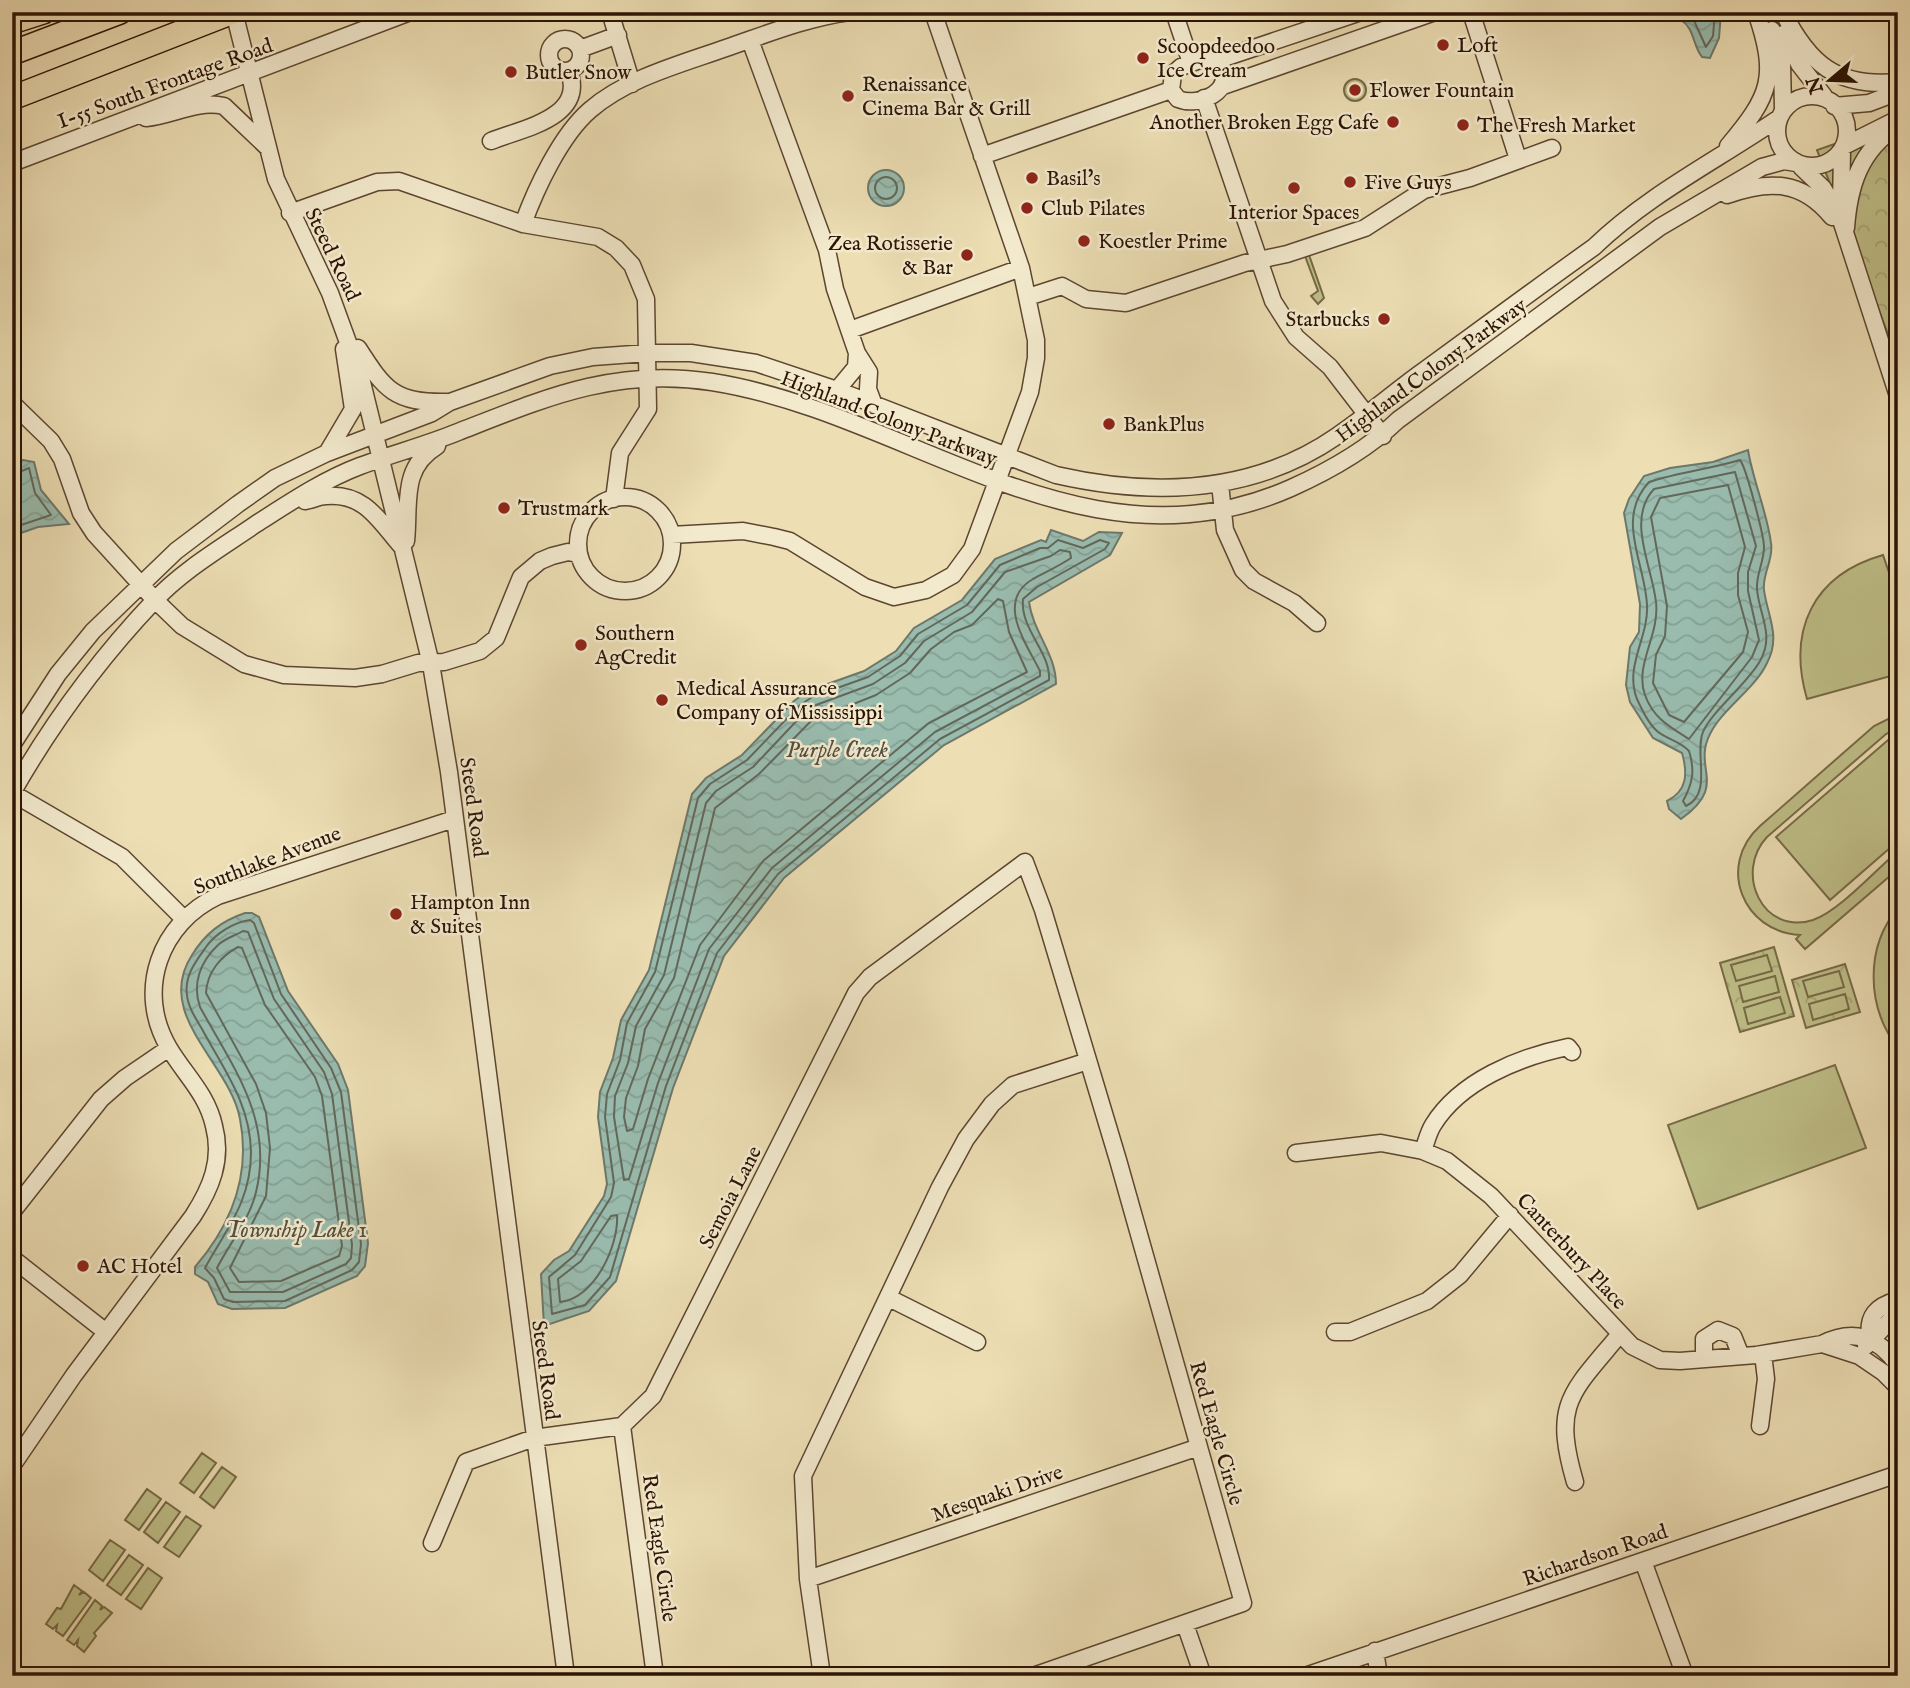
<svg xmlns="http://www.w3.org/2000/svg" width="1910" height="1688" font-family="'IM FELL English',serif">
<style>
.grass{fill:url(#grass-tufts);stroke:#766946;stroke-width:2}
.park{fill:url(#park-crowns);stroke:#766946;stroke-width:2}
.pitch{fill:#bfbf88;stroke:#766946;stroke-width:2}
.water{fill:url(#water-waves);stroke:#6d786b;stroke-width:2}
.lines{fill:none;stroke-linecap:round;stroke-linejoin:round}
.shore{stroke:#62685a;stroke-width:2}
.minor-casing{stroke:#5c4630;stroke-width:19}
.highway-casing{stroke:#2c1304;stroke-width:26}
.minor{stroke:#f3eace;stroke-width:16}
.highway{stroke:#eddeb4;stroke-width:23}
.poi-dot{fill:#8f2418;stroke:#f3eace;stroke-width:2.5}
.labels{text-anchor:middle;stroke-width:5;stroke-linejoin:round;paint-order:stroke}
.poi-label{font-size:21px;fill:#2c1304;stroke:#f3eace;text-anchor:start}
.street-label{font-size:21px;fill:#2c1304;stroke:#f3eace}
.water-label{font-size:23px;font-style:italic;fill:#524e40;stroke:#f3eace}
</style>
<defs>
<pattern id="grass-tufts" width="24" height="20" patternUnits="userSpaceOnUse" patternTransform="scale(1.75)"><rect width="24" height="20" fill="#bfbf88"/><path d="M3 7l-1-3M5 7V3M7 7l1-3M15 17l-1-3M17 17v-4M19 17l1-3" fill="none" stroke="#a4a374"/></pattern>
<pattern id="park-crowns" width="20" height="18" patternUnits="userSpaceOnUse" patternTransform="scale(1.75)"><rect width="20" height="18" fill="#bfbf88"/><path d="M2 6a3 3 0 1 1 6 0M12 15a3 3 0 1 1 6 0" fill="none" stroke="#a4a374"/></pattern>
<pattern id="water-waves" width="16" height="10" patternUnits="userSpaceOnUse" patternTransform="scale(1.75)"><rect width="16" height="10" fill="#99bcaf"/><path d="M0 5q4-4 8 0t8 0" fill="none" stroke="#84a195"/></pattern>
</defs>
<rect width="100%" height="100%" fill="#eddeb4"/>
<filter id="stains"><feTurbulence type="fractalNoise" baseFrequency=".00286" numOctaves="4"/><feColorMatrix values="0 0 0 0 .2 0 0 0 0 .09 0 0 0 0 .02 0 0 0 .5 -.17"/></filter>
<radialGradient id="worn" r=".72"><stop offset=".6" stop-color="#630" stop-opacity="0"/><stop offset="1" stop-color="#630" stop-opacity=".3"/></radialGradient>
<!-- grass -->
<path class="grass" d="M1308,252l16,46 -6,6 -7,-8 7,-5 -13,-35z"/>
<!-- park -->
<path class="park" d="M1344 90a11 11 0 1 1 22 0a11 11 0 1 1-22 0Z
M1898,122v238l-81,-210z
M1774,947l20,69 -54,16 -20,-69z
M1845,964l15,48 -54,16 -14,-48z"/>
<!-- pitch -->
<path class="pitch" d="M1883,555l15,44v75l-91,25c-20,-69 6,-124 76,-144z
M1898,714v14l-12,6 -119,103c-33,35 -5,99 46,83 26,-9 63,-50 85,-69v18l-93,80 -9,-10 4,-4c-57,-3 -84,-69 -40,-109l114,-100z
M1895,734l3,3v104l-68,59 -54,-63z
M1898,908v140c-32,-41 -33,-101 0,-140z
M1767,955l5,16 -36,10 -5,-16z
M1839,971l5,16 -36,10 -5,-16z
M1775,976l4,16 -36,10 -4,-16z
M1845,994l4,15 -36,11 -4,-16z
M1780,997l5,16 -37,11 -4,-16z
M1835,1065l31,83 -168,61 -30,-84z
M202,1453l14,10 -22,30 -14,-10z
M222,1467l14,10 -22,31 -14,-11z
M147,1489l14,10 -22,31 -14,-10z
M166,1502l14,10 -22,31 -14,-11z
M186,1516l15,10 -22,31 -15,-10z
M110,1540l15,10 -22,31 -14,-11z
M129,1555l14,10 -22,30 -14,-10z
M148,1568l14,10 -21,31 -15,-10z
M74,1585l8,6 -3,4 5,-3 7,6 -28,38 -7,-5 1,-6 -4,4 -7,-5 11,-16 4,1z
M95,1600l7,6 -2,4 4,-3 8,6 -18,20 2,3 -12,16 -7,-6 1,-6 -4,5 -7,-5z"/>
<!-- water -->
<path class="water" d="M1683,12h38l-2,26 -9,20 -8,-1c-10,-13 -7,-28 -21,-37z
M868 188a18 18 0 1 1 36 0a18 18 0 1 1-36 0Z
M1748,450c5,31 19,62 23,93 3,16 -9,31 -7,47 4,28 17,46 3,73 -12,26 -45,46 -57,71 -18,35 19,51 -29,85l-12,-10 -2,-8c20,-10 21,-27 15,-48l-29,-15 -23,-36 -4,-17 4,-38 9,-15 1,-28 -16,-91 5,-14 15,-23 26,-8 43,-6z
M23,460l11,2 7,28 28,34 -31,3 -26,9c0,-20 -8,-64 11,-76z
M1051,530l32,11 16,-9 23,1 -12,22 -81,47c4,30 27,52 27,82l-112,61 -160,133 -60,78 -51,132 -57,193 -27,30 -45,15 -3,-52 13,-14 15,-9 35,-55 3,-12 -9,-67 2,-25 13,-34 8,-38 28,-50 43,-176 14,-16 36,-23 52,-54 14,-10 56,-20 32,-20 18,-23 48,-28 33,-41 46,-19 5,2z
M245,913h7l7,4 29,74 50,73 10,26 20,153 -3,23 -8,10 -72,32 -53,1 -14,-5 -10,-22 -13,-8v-7c37,-43 56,-91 45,-148 -10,-56 -87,-104 -48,-164 13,-21 29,-34 53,-42z"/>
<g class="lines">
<!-- shore -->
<path class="shore" d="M1690,12l16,35 7,-11 2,-24
M875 188a11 11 0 1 1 22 0a11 11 0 1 1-22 0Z
M1740,460c6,7 24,76 24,87 0,15 -8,27 -7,42 2,26 18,46 3,72 -12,22 -49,51 -57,71 -9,22 10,62 -17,74l-3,-5c10,-18 12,-31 6,-50 -9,-10 -23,-12 -32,-20 -8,-7 -16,-23 -20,-32 -13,-33 12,-62 10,-94 -2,-43 -32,-86 2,-123 30,-10 61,-13 91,-22z
M1735,472l21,74 -8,26v19l11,49 -7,17 -63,82c-19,-12 -36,-21 -44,-44 -11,-30 15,-60 11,-93 -4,-36 -30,-83 -2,-113z
M12,475l17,-7 6,25 16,22 -39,13
M1728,485l17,62 -7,26v22l10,37 -5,20 -59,70 -15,-7 -16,-32 3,-28 9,-19 2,-30 -16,-89 9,-19z
M1058,540l25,8 17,-8 9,3 -4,6 -68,38 -14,12c-3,31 28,53 26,81l-109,59 -162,135 -61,79 -51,133 -56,191 -25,28 -33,9 -3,-37 26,-22 36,-58 3,-14 -9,-66 2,-23 13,-34 7,-37 28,-51 43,-174 12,-14 37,-24 52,-54 13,-9 56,-20 32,-21 18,-22 49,-29 33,-40 40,-17h8z
M1060,550l10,2 1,6c-12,8 -25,14 -38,21 -38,22 -7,64 7,92v5l-105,56 -163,136 -63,81 -51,134 -29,96 -5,1 -10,-63 1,-21 13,-33 8,-37 28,-51 42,-172 10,-12 37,-24 51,-54 12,-8 57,-21 32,-21 19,-22 48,-29 33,-40 46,-16z
M998,599l5,2 6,31 18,40 -98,51 -166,138 -63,84 -52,134 -15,50 -6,2 -3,-14 2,-19 12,-32 7,-37 29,-51 41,-170 44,-34 52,-53 65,-26 34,-22 21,-24 23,-17 18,-7z
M250,920l4,3 27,71 50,74 10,24 20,152 -2,18 -7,8 -67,31 -52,1 -9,-3 -10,-21 -9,-10c22,-40 46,-67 46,-116 -1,-49 -27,-82 -49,-123 -6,-10 -14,-22 -15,-34 -3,-19 9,-34 19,-48 9,-13 28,-25 44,-27z
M243,931l5,1 26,67 50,73 8,22 20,151 -1,13 -5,6 -63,28h-53l-13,-24c12,-24 33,-49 39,-76 18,-73 -24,-126 -56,-185 -8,-23 0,-45 18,-62 6,-6 18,-10 25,-14z
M238,947l4,1 23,57 50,72 7,19 20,150 -3,10 -58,25 -42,1 -9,-14 36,-72 4,-48 -4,-35 -10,-29 -50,-91c1,-21 15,-37 32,-46z
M617,1215c2,31 -23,84 -57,87l-2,-23 23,-18 30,-45z"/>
<!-- minor casing -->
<g class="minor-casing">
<path id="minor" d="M234,12l42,167 54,114 31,85 70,286 18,108 117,904
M610,12l22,72
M1174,12l17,51
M1471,12l47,147
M1783,12c26,52 54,76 115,70
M1772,30l10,33 1,46
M1785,33l14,31 25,32
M549 55a16 16 0 1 1 32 0a16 16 0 1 1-32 0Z
M750,40l77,210 8,39 22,64 12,19 -1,17 6,16
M580,49l38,-14
M1202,59l18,5c17,26 -21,44 -42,35l-7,-9 2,-16 8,-7z
M1215,61l146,-49
M1223,86l212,-74
M1777 131a35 35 0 1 1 70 0a35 35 0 1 1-70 0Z
M1204,98l69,203 23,36 34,30 53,69
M1834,106l35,-3 29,-11
M146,118c28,-3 50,-18 78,-12l42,40
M491,141c32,-13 95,-23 78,-70
M1728,146c43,-51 50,-69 28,-134
M1844,146l50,-25
M982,156l189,-66
M12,163l398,-151
M1801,167l22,21 17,29 58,179
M1727,195c42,-15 75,-15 105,22
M1841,208l1,-58
M290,213l87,-31 22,-1 124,43 75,13 18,11 16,17 14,34 2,110 -28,44 -6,46
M523,224c13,-36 38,-89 67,-114 37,-32 91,-46 136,-62 41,-14 80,-30 123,-36
M1846,228c3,-42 14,-78 52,-102
M1028,297l34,-11 24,13 40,4 119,-40 42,-9 78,-26 59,-38 46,-12 82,-30
M850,330l171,-62
M358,348c27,42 36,55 89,54
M837,390l19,-23 1,-14
M12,403l39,38 11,18 19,54 13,20 61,67 27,26 62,38 40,11 71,3 27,-4 36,-11 26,-1 36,-11 16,-13 25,-61 19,-16 12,-5 16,-4 10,2
M327,453l26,-44 -9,-60
M1220,484l5,46 18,40 11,11 40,22 23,20
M578 544a47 47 0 1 1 94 0a47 47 0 1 1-94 0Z
M305,501c7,-1 14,-5 21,-5 40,-4 55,28 77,52
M671,535l72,-4 31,6 16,4 75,46 29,10 32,-7 27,-15 19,-26 58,-157 6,-34v-18l-15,-72 -88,-256
M406,541c4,-36 -6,-73 31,-95
M12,745l46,-71 35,-43 83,-80 62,-47 37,-26 52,-25 105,-40 18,-11 100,-36 43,-9 54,-4h44l65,10 81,27 219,85c97,22 197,19 281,-39 28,-19 54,-41 81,-61 59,-43 117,-86 176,-128 55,-53 122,-86 185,-129
M12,793c40,-70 87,-134 142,-192 29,-31 67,-53 102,-77 33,-21 67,-44 104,-58 32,-12 66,-21 98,-34 87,-34 157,-65 254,-50 198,31 371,198 579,106 38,-17 77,-39 107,-68l262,-193 102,-60 22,-6 12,2
M12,793l110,64 62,62
M1423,1151c3,-8 5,-18 10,-26 27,-44 86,-68 135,-78l4,5
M1296,1153l85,-10 42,8 24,10 44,35 141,150 28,14 20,1 76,-6 66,-11 37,12 25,17 14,14
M12,1212l89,-113 24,-21 44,-30
M12,1258l94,74
M889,1298l88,44
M1335,1332h15l77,-31 33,-26 50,-60
M1870,1338c-3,-22 6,-32 28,-38
M1822,1344c32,-16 56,-7 76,21
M1866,1346l32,-34
M1704,1359v-20l14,-9 15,6 8,20
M622,1426l33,250
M1760,1426l6,-47 -3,-25
M12,1466l62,-91 119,-159c18,-28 30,-56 21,-90 -7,-32 -29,-51 -45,-78 -34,-57 -9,-125 49,-152l236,-77
M1575,1482c-23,-79 -4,-89 45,-148
M432,1543l34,-81 68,-24 88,-12 31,-30 203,-403 14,-16 155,-115 18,48 75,250 125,443 -210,73
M1643,1561l42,115
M808,1579l391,-132
M1185,1624l18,52
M1375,1651l4,25
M822,1676l-14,-97 -5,-103 137,-289 26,-48 26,-35 21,-19 75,-24
M1305,1676l593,-202"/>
</g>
<!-- highway casing -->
<g class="highway-casing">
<path id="highway" d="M12,22l31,-10
M12,53l108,-41
M12,98l221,-86"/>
</g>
<!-- minor -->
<use href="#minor" class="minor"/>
<!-- highway -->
<use href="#highway" class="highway"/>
</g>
<!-- markers -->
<g class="poi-dot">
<circle cx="1443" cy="45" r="7"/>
<circle cx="1143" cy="58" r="7"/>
<circle cx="511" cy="72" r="7"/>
<circle cx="1355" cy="90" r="7"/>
<circle cx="848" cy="96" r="7"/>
<circle cx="1393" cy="122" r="7"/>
<circle cx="1463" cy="125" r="7"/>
<circle cx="1032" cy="178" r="7"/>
<circle cx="1350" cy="182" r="7"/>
<circle cx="1294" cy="188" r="7"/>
<circle cx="1027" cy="208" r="7"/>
<circle cx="1084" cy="241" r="7"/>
<circle cx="967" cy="255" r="7"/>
<circle cx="1384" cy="319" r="7"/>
<circle cx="1109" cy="424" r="7"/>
<circle cx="504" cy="508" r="7"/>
<circle cx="581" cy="645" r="7"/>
<circle cx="662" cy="700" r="7"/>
<circle cx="396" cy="914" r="7"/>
<circle cx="83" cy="1266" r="7"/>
</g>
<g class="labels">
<!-- poi labels -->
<g class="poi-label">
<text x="1457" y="52">Loft</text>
<text x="1157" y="53">Scoopdeedoo<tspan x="1157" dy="24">Ice Cream</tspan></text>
<text x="525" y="79">Butler Snow</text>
<text x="862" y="91">Renaissance<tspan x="862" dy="24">Cinema Bar &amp; Grill</tspan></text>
<text x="1369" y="97">Flower Fountain</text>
<text x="1379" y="129" text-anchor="end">Another Broken Egg Cafe</text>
<text x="1477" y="132">The Fresh Market</text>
<text x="1046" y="185">Basil's</text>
<text x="1364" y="189">Five Guys</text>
<text x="1041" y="215">Club Pilates</text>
<text x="1294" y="219" text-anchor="middle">Interior Spaces</text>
<text x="1098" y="248">Koestler Prime</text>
<text x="953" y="250" text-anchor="end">Zea Rotisserie<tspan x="953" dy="24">&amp; Bar</tspan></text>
<text x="1370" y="326" text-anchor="end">Starbucks</text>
<text x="1123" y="431">BankPlus</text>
<text x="518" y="515">Trustmark</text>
<text x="595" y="640">Southern<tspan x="595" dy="24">AgCredit</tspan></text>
<text x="676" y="695">Medical Assurance<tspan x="676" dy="24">Company of Mississippi</tspan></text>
<text x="410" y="909">Hampton Inn<tspan x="410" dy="24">&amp; Suites</tspan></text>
<text x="97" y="1273">AC Hotel</text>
</g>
<!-- street labels -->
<g class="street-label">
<text transform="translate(165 83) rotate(-20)" y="7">I-55 South Frontage Road</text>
<text transform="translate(333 254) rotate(64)" y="7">Steed Road</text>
<text transform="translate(1431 370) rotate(-36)" y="7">Highland Colony Parkway</text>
<text transform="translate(889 418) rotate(21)" y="7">Highland Colony Parkway</text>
<text transform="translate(474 807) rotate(82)" y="7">Steed Road</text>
<text transform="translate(267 860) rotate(-21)" y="7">Southlake Avenue</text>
<text transform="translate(730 1197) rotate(-63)" y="7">Semoia Lane</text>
<text transform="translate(1572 1251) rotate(47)" y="7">Canterbury Place</text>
<text transform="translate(546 1370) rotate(82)" y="7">Steed Road</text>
<text transform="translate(1217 1433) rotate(74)" y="7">Red Eagle Circle</text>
<text transform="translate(997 1493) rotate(-19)" y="7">Mesquaki Drive</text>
<text transform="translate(660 1548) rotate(82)" y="7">Red Eagle Circle</text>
<text transform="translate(1595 1555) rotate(-19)" y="7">Richardson Road</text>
</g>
<!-- water labels -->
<g class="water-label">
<text x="837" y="757">Purple Creek</text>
<text x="296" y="1237">Township Lake 1</text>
</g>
</g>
<!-- margin -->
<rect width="1910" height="1688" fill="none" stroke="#eddeb4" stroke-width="42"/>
<rect x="14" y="14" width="1882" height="1660" fill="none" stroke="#2c1304" stroke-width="3.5"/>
<rect x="21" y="21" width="1868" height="1646" fill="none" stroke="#2c1304" stroke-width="2"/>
<!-- north arrow -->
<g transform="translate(1830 80) rotate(251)" stroke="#f3eace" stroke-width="5" paint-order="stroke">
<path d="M0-5L12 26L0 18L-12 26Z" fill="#2c1304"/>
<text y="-10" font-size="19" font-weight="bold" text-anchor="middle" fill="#2c1304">N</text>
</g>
<rect width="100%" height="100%" filter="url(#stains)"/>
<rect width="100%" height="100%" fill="url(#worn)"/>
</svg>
